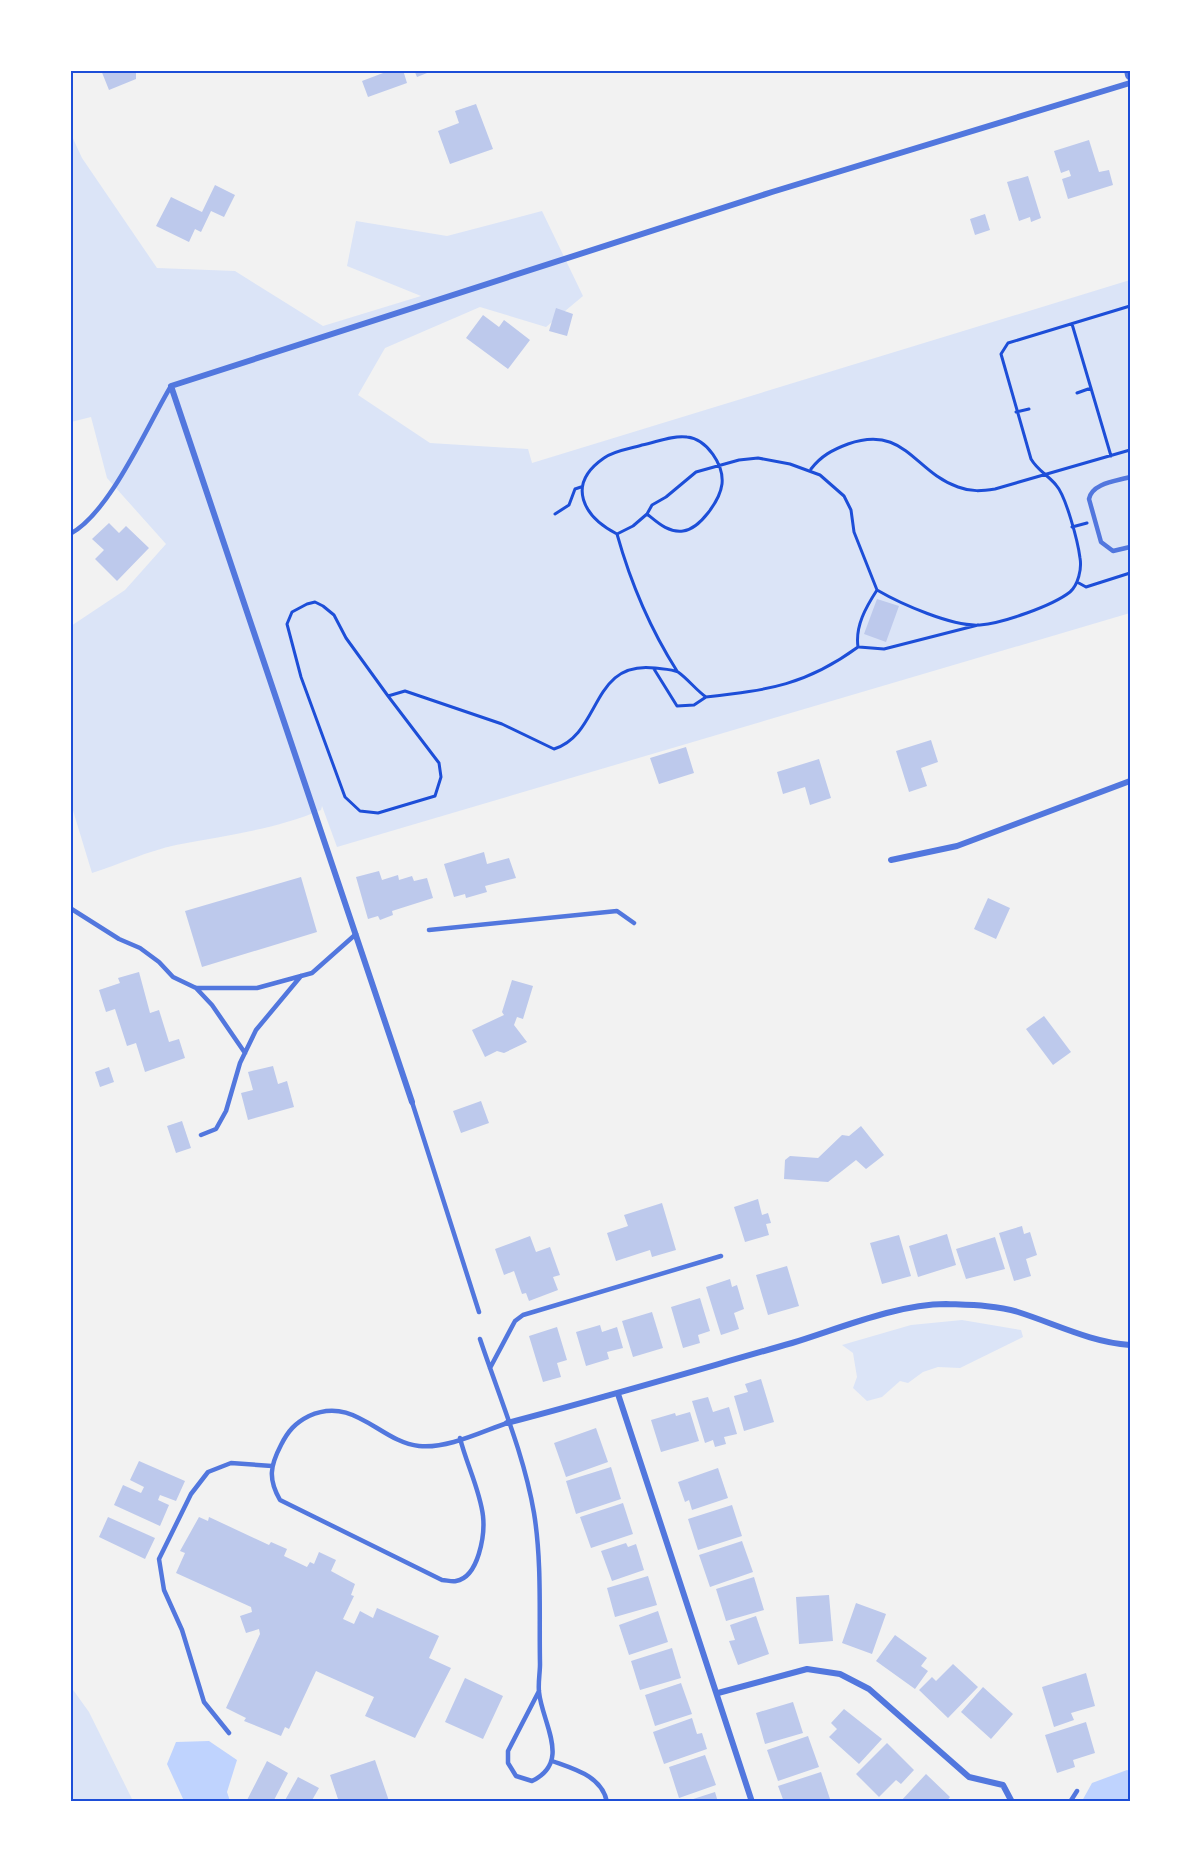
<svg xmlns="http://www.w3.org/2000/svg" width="1201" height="1872" font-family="'Golos Text',sans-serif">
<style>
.green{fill:#dbe4f7}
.water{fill:#bfd3fe}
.building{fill:#bdc9ec}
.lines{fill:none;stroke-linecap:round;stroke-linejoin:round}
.path{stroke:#1d4ed8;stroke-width:3}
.service{stroke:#5277de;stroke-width:4.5}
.minor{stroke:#5277de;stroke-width:6}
.tertiary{stroke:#5277de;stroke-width:10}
.neatline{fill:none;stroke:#1d4ed8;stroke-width:2}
</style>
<rect width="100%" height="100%" fill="#f2f2f2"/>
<!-- green -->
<path class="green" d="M70,132l12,26 75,110 78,3 88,55 98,-30 -74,-30 9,-45 91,15 95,-25 41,85 -37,31 -66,-20 -95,41 -27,47 72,48 98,6 4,14 598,-183v333l-793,234 -15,-41 -1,4c-47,20 -95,25 -145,35 -28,6 -56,19 -84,28l-21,-69v-178l54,-36 41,-46 -59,-66 -16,-61 -20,5z
M962,1320l59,10 2,7 -63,31 -22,-1 -15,5 -15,11 -8,-2 -18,16 -15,4 -14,-13 4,-11 -4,-24 -11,-8 69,-20z
M71,1687l18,25 44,89h-62z"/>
<!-- water -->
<path class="water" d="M209,1741l28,19 -10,32 3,9h-46l-17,-37 9,-22z
M1127,1770l3,1v30h-48l10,-18z"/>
<!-- building -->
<path class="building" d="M101,70h35v9l-27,11z
M391,70h12l4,13 -39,14 -6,-16z
M414,70h18v1l-15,6z
M476,104l17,45 -43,15 -12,-33 21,-8 -4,-12z
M1089,140l10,32 10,-2 4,15 -45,14 -6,-20 9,-3 -2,-6 -8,3 -7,-22z
M1028,176l13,42 -10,4 -1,-5 -11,4 -12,-39z
M215,185l20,10 -11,22 -13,-6 -10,21 -6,-3 -6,13 -33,-16 15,-29 31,15z
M985,214l5,16 -15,5 -5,-16z
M556,308l17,6 -6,22 -18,-5z
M483,315l16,12 5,-7 26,20 -22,29 -42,-31z
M109,523l10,10 7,-7 23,22 -32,33 -22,-22 9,-9 -12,-11z
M877,599l22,7 -13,36 -22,-8z
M931,740l7,22 -17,6 6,18 -18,6 -13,-41z
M686,747l8,26 -35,11 -9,-26z
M819,759l12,39 -21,7 -5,-18 -22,7 -6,-22z
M484,852l3,12 22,-6 7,20 -31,8 2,6 -21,6 -1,-4 -11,3 -10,-33z
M379,871l3,9 16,-5 1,5 13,-4 2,5 13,-3 6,20 -41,13 1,4 -13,5 -2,-4 -10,3 -12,-42z
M301,877l16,55 -115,35 -17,-56z
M988,898l22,10 -14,31 -22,-10z
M139,972l11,41 9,-3 10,32 10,-3 6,19 -40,14 -9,-29 -9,3 -12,-37 -9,3 -7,-22 21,-7 -2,-5z
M512,980l21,6 -10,33 -6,-2 -3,8 13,17 -23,11 -7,-2 -12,6 -13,-27 32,-15 -2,-3z
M1044,1016l27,36 -18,13 -27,-36z
M273,1066l5,18 9,-3 7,26 -46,13 -7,-27 12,-3 -5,-18z
M109,1067l5,15 -14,5 -5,-15z
M481,1101l8,22 -28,10 -8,-22z
M182,1121l9,27 -15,5 -9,-27z
M861,1126l23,29 -18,14 -10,-9 -28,22 -44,-3 1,-19 5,-4 28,2 24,-23 7,1z
M758,1199l4,16 6,-2 3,10 -5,1 3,11 -24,7 -11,-35z
M662,1203l14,47 -24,7 -2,-7 -34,11 -9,-28 21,-7 -4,-11z
M1022,1226l2,8 6,-2 7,23 -11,4 5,17 -17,5 -15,-48z
M947,1234l9,31 -38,12 -9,-31z
M899,1235l12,41 -29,8 -12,-41z
M530,1236l6,16 14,-5 10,28 -7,2 5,13 -29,11 -3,-8 -4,1 -8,-23 -10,4 -9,-26z
M995,1237l10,32 -39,10 -10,-30z
M787,1266l12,40 -31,9 -12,-40z
M730,1279l2,8 5,-2 7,24 -10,4 5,16 -18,6 -15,-48z
M700,1298l10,33 -12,4 2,8 -17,5 -12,-41z
M652,1312l11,36 -30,9 -11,-36z
M600,1325l2,7 15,-5 6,21 -16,4 2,7 -23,7 -10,-34z
M557,1327l10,33 -10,3 4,14 -18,5 -14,-46z
M761,1379l13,43 -30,9 -10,-35 14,-4 -3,-8z
M708,1397l5,15 16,-5 8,27 -13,3 2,7 -11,3 -2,-7 -8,3 -13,-42z
M690,1412l9,29 -38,11 -10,-32 24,-7 1,3z
M596,1428l12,34 -42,15 -12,-34z
M139,1461l46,20 -9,20 -16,-6 -2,5 11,5 -9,21 -46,-21 9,-20 18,8 3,-6 -14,-7z
M611,1467l10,32 -45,15 -10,-33z
M718,1468l10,30 -36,12 -3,-10 -4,2 -7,-20z
M623,1503l10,31 -42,14 -11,-31z
M732,1505l10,31 -44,14 -10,-31z
M108,1517l47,21 -10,21 -46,-22z
M199,1517l9,4 1,-4 60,28 2,-3 16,7 -3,7 23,11 3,-5 4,2 5,-12 17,8 -5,11 24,13 -4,11 3,1 -11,23 11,5 6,-13 13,7 4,-10 62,28 -10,22 22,10 -36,70 -50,-22 9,-19 -58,-26 -27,58 -4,-2 -4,9 -37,-15 2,-3 -20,-10 34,-74 -1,-5 -13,4 -6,-17 12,-4 -1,-5 -75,-34 9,-20 -5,-2z
M742,1541l11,31 -43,15 -11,-32z
M626,1543l2,4 8,-3 8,26 -32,11 -11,-30z
M648,1576l9,29 -42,12 -8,-29z
M754,1577l10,33 -38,11 -10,-32z
M829,1595l4,46 -34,3 -3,-47z
M856,1603l30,11 -14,40 -30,-11z
M658,1611l10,31 -39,13 -10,-30z
M756,1616l13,38 -31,11 -9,-24 6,-1 -5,-15z
M895,1635l32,23 -6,8 7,5 -13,18 -39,-28z
M672,1648l9,30 -41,12 -9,-29z
M953,1664l25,23 -30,31 -29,-28 13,-13 4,4z
M1086,1673l9,33 -24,7 3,7 -20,7 -12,-40z
M465,1678l38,18 -20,43 -38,-17z
M681,1683l11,31 -37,12 -10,-31z
M983,1687l30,27 -22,25 -30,-27z
M793,1702l10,31 -38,11 -9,-31z
M844,1709l38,30 -23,25 -30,-27 8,-8 -6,-6z
M692,1718l5,16 5,-1 5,16 -43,15 -11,-32z
M1086,1722l9,31 -22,7 2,7 -18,6 -12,-38z
M808,1736l11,31 -41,14 -11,-31z
M887,1743l27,27 -13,14 -5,-4 -17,17 -23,-23z
M705,1755l11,30 -37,13 -10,-31z
M375,1760l14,41 -50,1 -9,-27z
M267,1761l21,12 -15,29h-27z
M821,1772l10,30h-47l-6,-16z
M926,1774l24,23 -4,5h-46z
M298,1777l21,11 -8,14h-27z
M715,1792l3,10h-31v-1z"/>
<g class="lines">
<!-- path -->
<path class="path" d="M1072,324l39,132
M1077,393l14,-5
M1016,412l13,-3
M811,469c10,-13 21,-19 37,-25 57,-20 66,28 110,43 13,5 24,4 37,2l135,-39
M555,514l14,-9 6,-16 6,-2
M1072,527l15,-4
M617,534c14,50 32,93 60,137
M1077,582l9,5 44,-14
M877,590c24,14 76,37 103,35 23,-2 72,-19 90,-33 8,-7 12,-23 10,-34 -2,-16 -14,-62 -24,-73 -8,-10 -18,-14 -25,-26l-30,-105 7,-11 122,-37
M859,647l25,2 94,-24
M654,669l23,37 17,-1 12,-8
M388,696l-42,-58 -12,-23 -11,-9 -8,-4 -8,2 -15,8 -5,12 14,53 44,120 15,14 18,2 57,-17 6,-19 -2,-14 -51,-67 17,-5 97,33 52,25c48,-15 36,-89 101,-81 7,1 17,1 23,4 10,7 18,18 28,25 63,-7 100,-12 152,-50 -3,-21 8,-40 19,-57l-23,-58 -3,-22 -7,-14 -24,-21 -30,-11 -32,-6 -19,2 -43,12 -30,25 -14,8 -5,9 -14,12 -16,8c-33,-17 -52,-49 -13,-76 11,-8 26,-9 38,-13 15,-3 30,-10 45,-8 20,2 37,28 35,47 -2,16 -22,45 -39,47 -15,2 -26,-9 -36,-17"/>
<!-- service -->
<path class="service" d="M1130,477c-13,4 -38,6 -41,22l12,43 12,9 17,-4
M70,534c40,-21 77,-108 101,-148
M70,908l49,31 21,9 19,14 14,15 23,11h61l55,-15 44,-39
M429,930l188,-19 17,12
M196,988l16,17 33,48
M412,1102l67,210
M201,1135l15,-6 10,-18 14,-48 16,-33 45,-54
M480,1339c19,57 44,115 54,174 8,49 5,102 6,151 0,9 -2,19 -1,28 3,31 33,70 -7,89l-16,-5 -8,-13v-12l31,-60
M490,1368l25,-47 8,-6 198,-59
M460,1438c6,25 20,52 23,78 2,18 -4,61 -27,65 -4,1 -10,-1 -14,-1l-162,-80c-12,-21 -10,-34 1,-55 7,-14 14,-22 28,-29 45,-21 71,26 110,30 28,3 62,-14 88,-23
M229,1733l-25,-31 -22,-72 -18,-40 -5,-31 32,-65 17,-22 23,-9 41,3
M552,1761c22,8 50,15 55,41
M1070,1802l7,-11"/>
<!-- minor -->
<path class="minor" d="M891,860l66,-14 173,-65
M412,1102l-241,-716 601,-194 358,-109
M618,1394l134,408
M507,1423c96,-25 190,-53 285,-80 46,-14 105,-39 154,-39 23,1 49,1 72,8 38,12 72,30 112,33
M718,1693l89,-24 33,5 29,15 100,88 34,8 9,17"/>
<!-- tertiary -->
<path class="tertiary" d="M1129,70l1,5"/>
</g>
<!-- border -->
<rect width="1201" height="1872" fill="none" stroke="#ffffff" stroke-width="144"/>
<rect x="72" y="72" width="1057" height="1728" class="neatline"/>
</svg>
